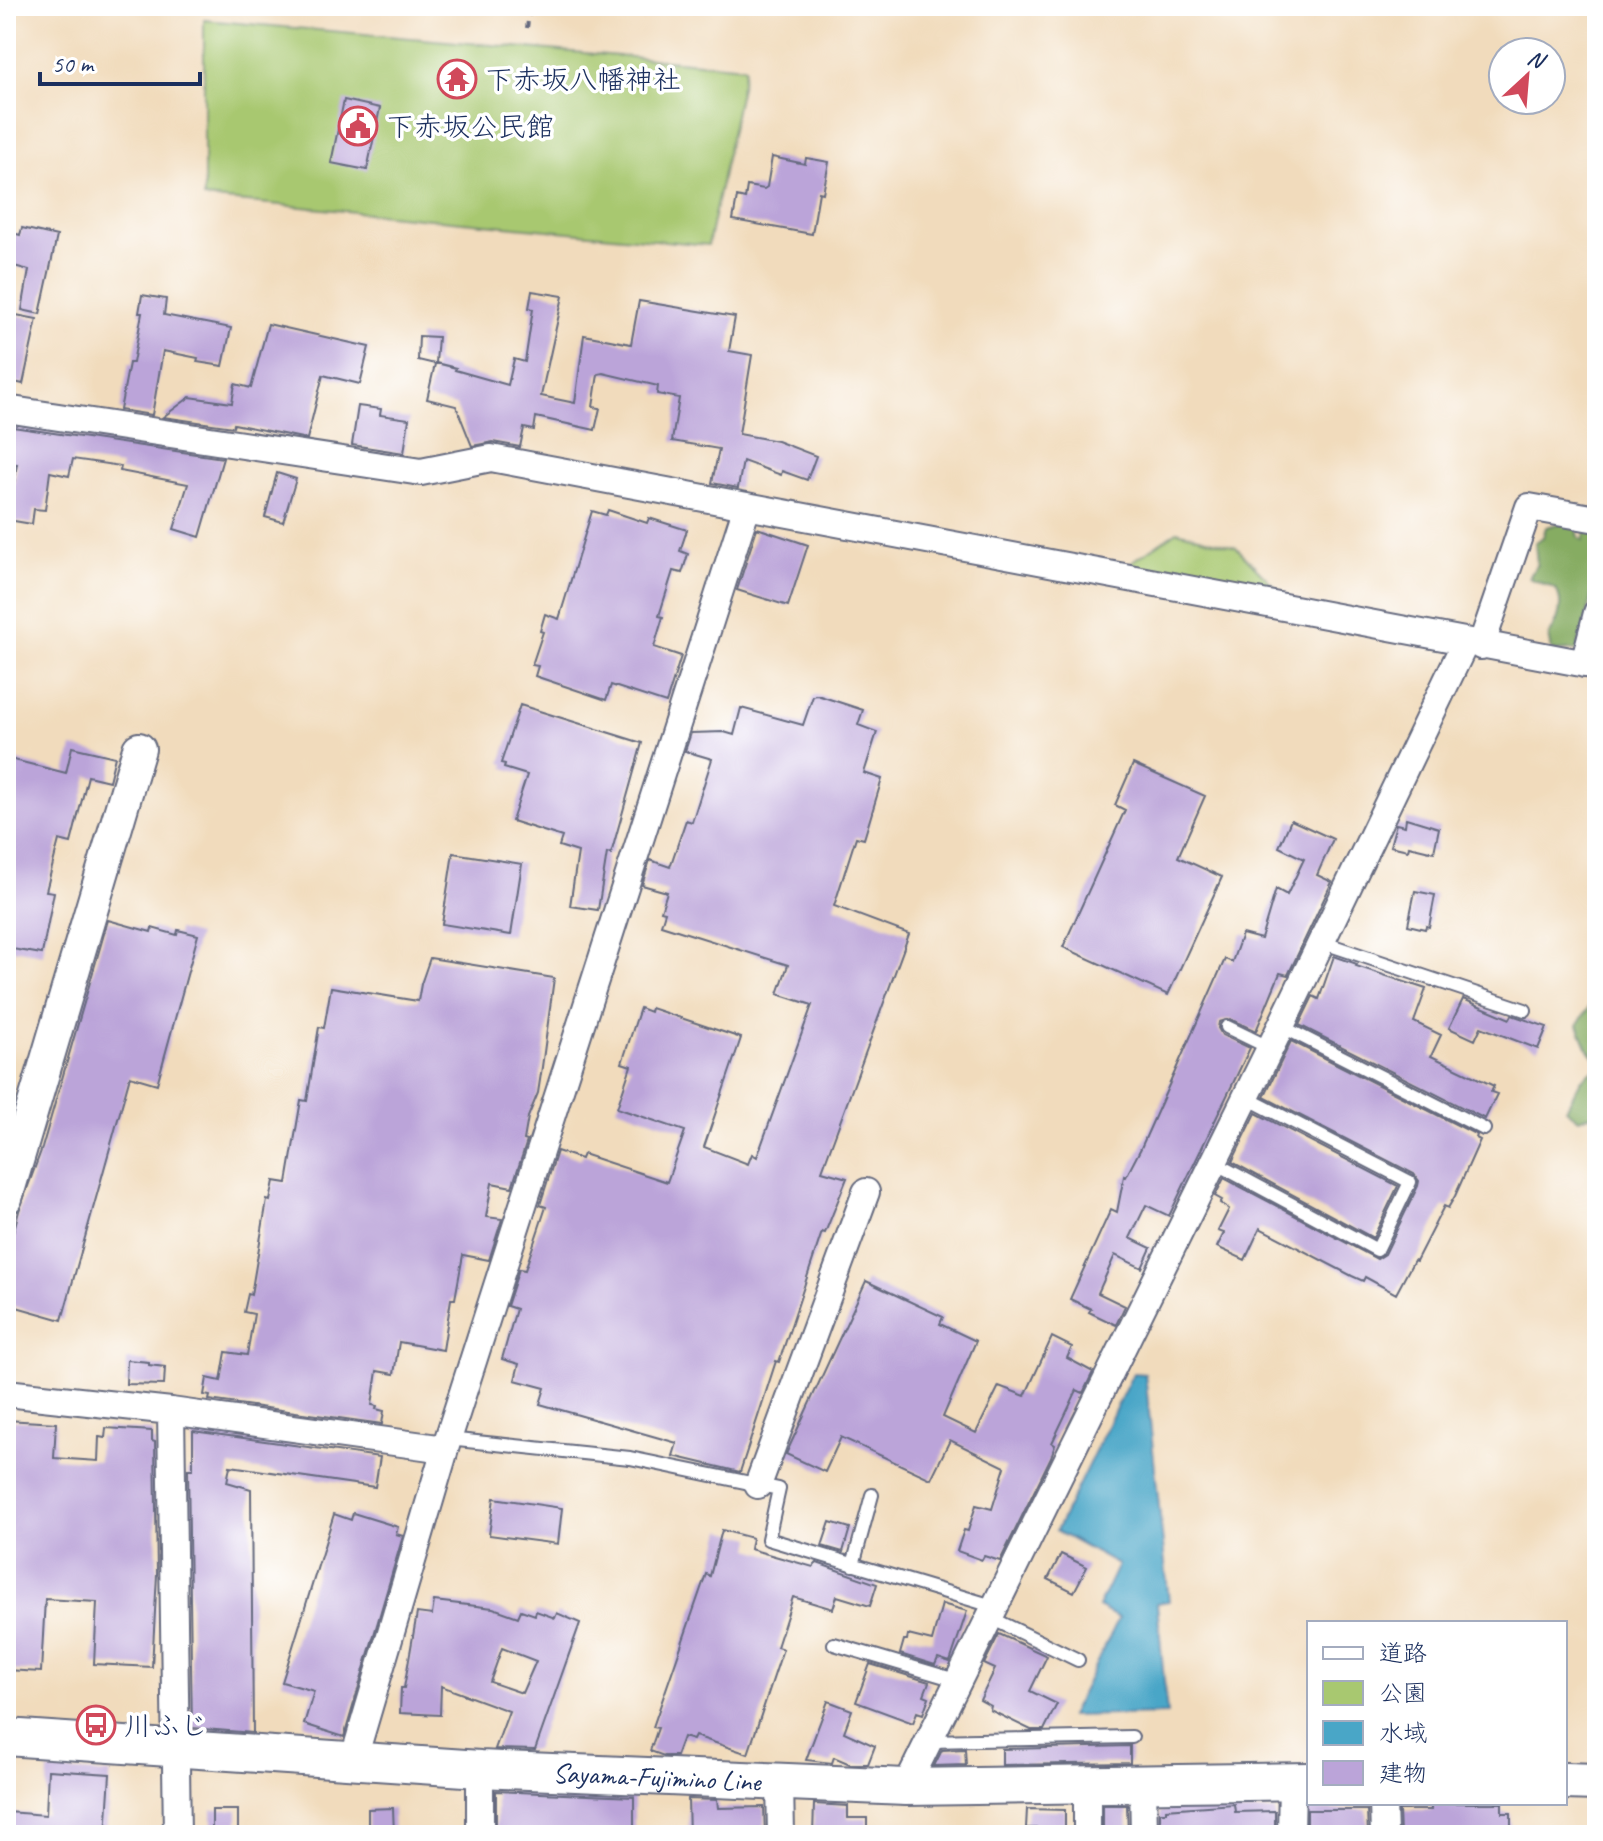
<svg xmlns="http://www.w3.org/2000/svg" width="1603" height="1841" font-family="Caveat,'Klee One',sans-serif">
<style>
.green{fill:#a8c870;stroke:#627c67;stroke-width:2}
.forest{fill:#86ac62;stroke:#506e60;stroke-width:2}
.water{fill:#49a6c7;stroke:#326a92;stroke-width:2}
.building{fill:#bba4d9;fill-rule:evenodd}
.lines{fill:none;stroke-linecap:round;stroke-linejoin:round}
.service-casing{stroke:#666b7f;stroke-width:16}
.minor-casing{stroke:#666b7f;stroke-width:30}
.tertiary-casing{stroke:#666b7f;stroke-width:36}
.secondary-casing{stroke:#666b7f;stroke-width:40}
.path{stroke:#666b7f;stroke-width:4;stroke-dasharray:6 6;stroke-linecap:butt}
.service{stroke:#fff;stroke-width:12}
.minor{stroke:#fff;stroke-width:26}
.tertiary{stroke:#fff;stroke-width:32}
.secondary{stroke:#fff;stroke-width:36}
.labels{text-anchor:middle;stroke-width:7;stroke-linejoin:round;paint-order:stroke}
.poi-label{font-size:28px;fill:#1b2f5e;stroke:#fff;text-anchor:start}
.street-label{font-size:28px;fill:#1b2f5e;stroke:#fff}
</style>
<rect width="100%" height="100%" fill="#fff"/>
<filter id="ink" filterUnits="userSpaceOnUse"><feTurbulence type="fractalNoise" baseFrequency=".0125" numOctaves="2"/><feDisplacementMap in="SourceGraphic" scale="16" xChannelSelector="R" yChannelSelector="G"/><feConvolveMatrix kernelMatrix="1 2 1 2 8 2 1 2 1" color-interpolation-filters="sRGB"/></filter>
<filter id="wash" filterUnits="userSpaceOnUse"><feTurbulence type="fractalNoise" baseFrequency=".006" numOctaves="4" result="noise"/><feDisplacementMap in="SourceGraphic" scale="32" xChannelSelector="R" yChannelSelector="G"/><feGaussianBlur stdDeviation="1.8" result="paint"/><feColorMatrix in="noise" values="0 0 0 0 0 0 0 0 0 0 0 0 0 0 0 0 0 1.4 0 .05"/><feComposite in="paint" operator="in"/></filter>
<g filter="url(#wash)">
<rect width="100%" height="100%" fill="#f1dbbc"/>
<!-- green -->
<path class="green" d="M204,20l541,47 -37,178 -504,-47z
M1177,531l59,16 38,39 -4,17 -144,-37z"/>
<!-- forest -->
<path class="forest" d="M1571,520l5,4 3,13 4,3 5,-17h9v53l-20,74 -25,1 -3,-15c9,-14 16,-31 7,-47l-27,-11 8,-14 -2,-21 8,-6 3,-10z
M1597,993v67l-10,-13 -9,-22z
M1597,1067v46l-18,6 -13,-10 15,-29z"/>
<!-- water -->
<path class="water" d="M1133,1373l12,1 24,227 -12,2 10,111 -97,2 49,-98 -21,-11 20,-42 -62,-34z"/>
<g id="blocks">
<!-- building -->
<path class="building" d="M344,100l36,8 -13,62 -36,-7z
M772,157l33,7 1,-6 23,4 -6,31 -4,-1 -7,42 -79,-14 4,-23 8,2 2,-13 17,3 3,-2z
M22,228l35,8 -17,78 -18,-4 7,-40 -15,-4 1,-6 -9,-2v-27l14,4z
M532,291l31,5 -22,100 34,7 9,-68 47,9 8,-43 96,16 -6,34 23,4 -13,79 38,7 39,15 -9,24 -25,-9 -1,4 -38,-14 -5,27 -26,-5 7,-34 -47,-8 7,-43 -22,-4 1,-8 -55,-13 -5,1 -5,33 7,1 -5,22 -59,-13 -2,13 -10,-2 -4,19 -27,-5 -21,4 -16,-40 -29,-7 8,-35 -17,-4 1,-24 19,1 -2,26 20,5 -1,2 53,15 6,-26 11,3 8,-53 -4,-1z
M142,295l24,4 -2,16 67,13 -8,38 -26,-4 1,-4 -35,-7 -11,64 -32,-5 9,-47h4l9,-50h-3z
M11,314l26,5 -14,65 -17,-4 8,-49 -6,-1z
M268,324l101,23 -9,37 -37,-9 -16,64 -73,-15 -1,3 -70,-10 27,-20 42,6 3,-19 16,4z
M358,406l23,3 -1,6 29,4 -5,34 -52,-8z
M6,426l217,32 -23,79 -26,-8 14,-45 -68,-13 1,-5 -48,-7 -4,17 -19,-4 -5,38 -11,-1 -2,15 -24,-4 9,-56 -11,-1z
M277,473l19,6 -13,43 -18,-5z
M608,510l39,13 2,-5 38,12 -7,21 8,3 -6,19 -9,-2 -14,45 4,1 -9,30 27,9 -15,47 -55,-18 -5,15 -71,-24 3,-10 -6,-1 11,-33 -3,-1 5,-17 14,5 33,-108 14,4z
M757,528l51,17 -20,61 -51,-16z
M817,695l46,15 -5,15 19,7 -13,41 18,6 -18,60 -8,-2 -22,69 75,28 -87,237 25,7 -22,55 -3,-1 -43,130 -3,-1 -36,111 -67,-16 4,-13 -137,-39 5,-16 -30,-8 4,-16 -17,-5 14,-50 -9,-3 12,-37 6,1 21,-63 -6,-2 17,-54 24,8 2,-5 84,28 18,-51 -68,-23 14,-42 -9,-3 18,-55 10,4 1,-4 90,30 -37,109 44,17 4,-10 5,3 55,-152 -34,-11 10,-29 -127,-40 4,-13 -4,-1 6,-19 -25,-7 8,-25 20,7 16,-47 6,2 20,-63 -27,-8 6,-18 33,-1 10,3 7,-27 62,17 10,-29z
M520,705l122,38 -31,111 -4,-1 -9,57 -28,-4 8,-54 -19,-6 3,-9 -50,-16 15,-46 -23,-7 1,-4 -4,-1z
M72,747l43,10 -6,24 -21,-5 -17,67 -12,-3 -13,51 8,1 -12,62 -36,-6v-190l60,15z
M1133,764l72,32 -27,61 44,20 -54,118 -105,-48 62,-137 -10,-5z
M1406,818l33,10 -5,24 -25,-6 -1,4 -18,-4 6,-22 9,2z
M1291,820l42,19 -16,36 15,7 -44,93 -8,-2 -24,58 -26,-12 -11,3 -1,6 4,7 28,13 -81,168 -23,-11 -16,33 21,10 -9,20 -27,-13 -17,38 27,13 -9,19 -27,-13 2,-3 -21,-10 41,-90 6,3 7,-36 2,1 15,-29 84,-189 7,3 10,-28 19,5 15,-50 11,6 17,-36 -25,-12z
M453,853l69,11 -11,71 -69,-11z
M1415,891l20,4 -6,32 -3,-1 -1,3 -17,-4z
M108,920l43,12 1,-4 25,7 1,-5 20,5 -41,149 -27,-8 -68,244 -56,-16v-44l13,-49 23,-63z
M1334,956l23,8 -1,2 70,23 -12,33 27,13 -10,21 63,30 -3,6 6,2 -12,25 -186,-94 14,-29 6,3z
M430,958l124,20 -12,89 -4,26 -10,24 -4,23 3,1 -15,46 -20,-4 -6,34 16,2 -13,41 -26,-5 -8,44h-4l-8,51 -44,-8 -5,32 -17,-3 -5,34 5,1 -1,3 8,2 -2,13 -173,-24 1,-4 -6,-1 3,-17 14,3 5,-29 21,3 7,-41 -10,-2 4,-18 3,1 16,-95 3,1 4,-20 13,2 14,-83 6,1 12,-74 5,1 7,-41 87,14 3,-17z
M1463,999l47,20 2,-4 35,12 -9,22 -57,-22 -6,13 -26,-12z
M1291,1041l186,94 -1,3 4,2 -25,56 -7,12 -4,-2 -28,55 -2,-1 -18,34 -31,-17 -2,4 -11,-5 -92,-48 -15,32 -28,-13 7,-14 -6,-2 11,-22 -9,-6 2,-3 -7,-4 9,-18 153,81 8,-5 33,-68 1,-5 -5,-7 -150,-77z
M1256,1113l142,73 -25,52 -141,-76z
M866,1281l77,36 -3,7 36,17 -33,76 33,16 23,-47 26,10 27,-59 20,10 -5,11 26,14 -10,21 -6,-3 -25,53 3,2 -4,12 -51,104 -16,-5 -2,4 -25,-9 7,-21 4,1 8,-26 16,4 13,-42 -55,-27 -19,39 -90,-42 -16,35 -39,-18z
M127,1360l22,2v3l16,2 -1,18 -38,-1z
M6,1420l50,3 -2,35 44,3 1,-24 6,1 1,-10 46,3v10l3,1 2,132 -5,93 -58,-3 3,-62 -52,-3 -4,73 -35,-2z
M193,1431l187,26 -5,30 -145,-21 -3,16 24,7 2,244 -61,-5 -4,-259h5z
M494,1498l68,10 -4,36 -69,-9z
M353,1513l45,14 -2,7 7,2 -59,201 -40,-13 10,-33 -32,-9 52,-168 17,6z
M830,1522l20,6 -7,24 -21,-6z
M722,1530l30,8 -2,11 63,18 4,-4 60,21 -7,22 -33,-10 -4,13 -40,-12 -16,50 6,2 -35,105 -53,-18 -2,4 -10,-3 -7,19h-12l-14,-5 8,-23 -5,-1 53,-153 4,2z
M1061,1554l26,13 -13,25 -26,-13z
M434,1601l59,7 25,9 3,-7 14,5 1,-4 19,7 2,-5 23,10 -45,127 -40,-1 14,-38 -68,-25 -1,29 -40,-2 1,-25h3l13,-75 15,2zM502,1648l34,13 -14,32 -32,-11z
M942,1604l25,7 -17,51 -12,-4 -3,7 -35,-11 4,-14h3l1,-5 24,6z
M999,1634l48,22 -17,35 27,13 -13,26h-13l-41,-20 1,-4 -11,-6 15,-31 -11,-5z
M870,1664l59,18 -5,13 5,2 -6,17 -6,-2 -4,11 -57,-21z
M828,1701l24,9 -8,22 31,14 -7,18h-18l-16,-7 -2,6 -26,-3z
M1130,1746v17l-128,2v-16z
M965,1749l1,16 -32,1 8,-16z
M48,1770l62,4 -4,61h-100l1,-23 39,3z
M496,1791l138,6v38h-138z
M688,1799l29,1 1,8 46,-1 1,28h-76z
M1431,1803h71v10h9v22h-111l-1,-25h32z
M814,1804l34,2v12h19v17h-54z
M1234,1804l1,8 40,-1v24h-115v-23h6v-3z
M1103,1805h24l1,30h-25z
M393,1808l1,27h-26v-26z
M1027,1809l38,1v19l-39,-1z
M212,1810h26v25h-26z
M1307,1810h60l1,25h-61z"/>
</g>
</g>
<g filter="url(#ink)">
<use href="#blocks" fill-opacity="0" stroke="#666b7f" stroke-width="2"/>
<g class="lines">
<!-- service casing -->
<g class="service-casing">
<path id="service" d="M1321,942l204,68
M1281,1026l203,103
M1227,1027l43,21
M1213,1162l164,88 33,-68 -165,-85
M448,1439l182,19 149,31 -11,50 228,68
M853,1565l19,-70
M991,1618l87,42
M834,1644l125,37
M929,1741l203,-4"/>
</g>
<!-- minor casing -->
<g class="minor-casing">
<path id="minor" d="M6,409l415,63 70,-14 1106,208
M1481,646l48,-139 68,12
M1584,664l13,-51
M6,1393l165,18 6,424
M171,1411l274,38
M758,1485l108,-293
M353,1761l95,-322 299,-933
M480,1769v66
M780,1782l1,53
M1143,1784l1,51
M1087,1785v50
M906,1787l375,-761 184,-383
M1383,1803l1,32
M1291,1835l1,-54"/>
</g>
<!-- tertiary casing -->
<g class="tertiary-casing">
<path id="tertiary" d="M6,1198l133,-449"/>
</g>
<!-- secondary casing -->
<g class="secondary-casing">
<g id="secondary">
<path id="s1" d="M6,1737l474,32 426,18 403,-6"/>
<path d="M1565,1781l32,1"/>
</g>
</g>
<!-- path -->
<path class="path" d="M527,28l3,-22"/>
<!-- service -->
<use href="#service" class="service"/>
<!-- minor -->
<use href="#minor" class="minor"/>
<!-- tertiary -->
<use href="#tertiary" class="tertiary"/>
<!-- secondary -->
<use href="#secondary" class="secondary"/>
</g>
</g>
<!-- icons -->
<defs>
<g id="temple-ring" transform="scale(2)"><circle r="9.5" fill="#fff" stroke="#d1495b" stroke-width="1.5"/><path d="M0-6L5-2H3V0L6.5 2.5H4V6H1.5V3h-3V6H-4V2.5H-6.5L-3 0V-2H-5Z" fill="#d1495b"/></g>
<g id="civic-ring" transform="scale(2)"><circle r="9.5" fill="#fff" stroke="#d1495b" stroke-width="1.5"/><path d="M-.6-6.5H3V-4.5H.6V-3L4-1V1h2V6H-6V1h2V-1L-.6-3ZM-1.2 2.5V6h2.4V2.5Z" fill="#d1495b"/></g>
<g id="bus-ring" transform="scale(2)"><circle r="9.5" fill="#fff" stroke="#d1495b" stroke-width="1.5"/><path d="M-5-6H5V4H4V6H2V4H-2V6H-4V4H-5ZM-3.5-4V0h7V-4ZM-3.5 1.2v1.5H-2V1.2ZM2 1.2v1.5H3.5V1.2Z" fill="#d1495b"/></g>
</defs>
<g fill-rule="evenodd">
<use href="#temple-ring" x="457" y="79"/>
<use href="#civic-ring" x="358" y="126"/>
<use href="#bus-ring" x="96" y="1725"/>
</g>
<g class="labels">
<!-- poi labels -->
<g class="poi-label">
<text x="485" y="89">下赤坂八幡神社</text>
<text x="386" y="136">下赤坂公民館</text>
<text x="124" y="1735">川ふじ</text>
</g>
<!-- street labels -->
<g class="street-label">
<text dy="10" stroke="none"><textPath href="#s1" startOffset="652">Sayama-Fujimino Line</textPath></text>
</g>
</g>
<!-- margin -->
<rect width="1603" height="1841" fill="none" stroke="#fff" stroke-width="32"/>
<!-- legend -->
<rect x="1307" y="1621" width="260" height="184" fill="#ffffff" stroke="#a4acbf" stroke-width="2"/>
<rect x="1323" y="1647" width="40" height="12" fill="#ffffff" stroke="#a4acbf" stroke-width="2"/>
<text x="1379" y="1661" font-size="24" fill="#1b2f5e">道路</text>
<rect x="1323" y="1681" width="40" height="24" fill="#a8c870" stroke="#a4acbf" stroke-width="2"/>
<text x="1379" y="1701" font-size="24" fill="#1b2f5e">公園</text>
<rect x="1323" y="1721" width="40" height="24" fill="#49a6c7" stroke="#a4acbf" stroke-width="2"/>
<text x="1379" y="1741" font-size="24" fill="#1b2f5e">水域</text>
<rect x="1323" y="1761" width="40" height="24" fill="#bba4d9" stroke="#a4acbf" stroke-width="2"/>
<text x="1379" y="1781" font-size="24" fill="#1b2f5e">建物</text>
<!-- north arrow -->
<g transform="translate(1527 76) rotate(26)"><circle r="38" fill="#ffffff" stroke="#a4acbf" stroke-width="2"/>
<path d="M0-6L14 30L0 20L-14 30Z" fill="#d1495b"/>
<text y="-12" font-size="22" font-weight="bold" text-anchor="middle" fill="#1b2f5e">N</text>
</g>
<!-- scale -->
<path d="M40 72v12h160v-12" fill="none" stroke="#1b2f5e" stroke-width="4"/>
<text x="52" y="72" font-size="24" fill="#1b2f5e" stroke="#ffffff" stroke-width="6" paint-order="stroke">50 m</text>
</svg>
